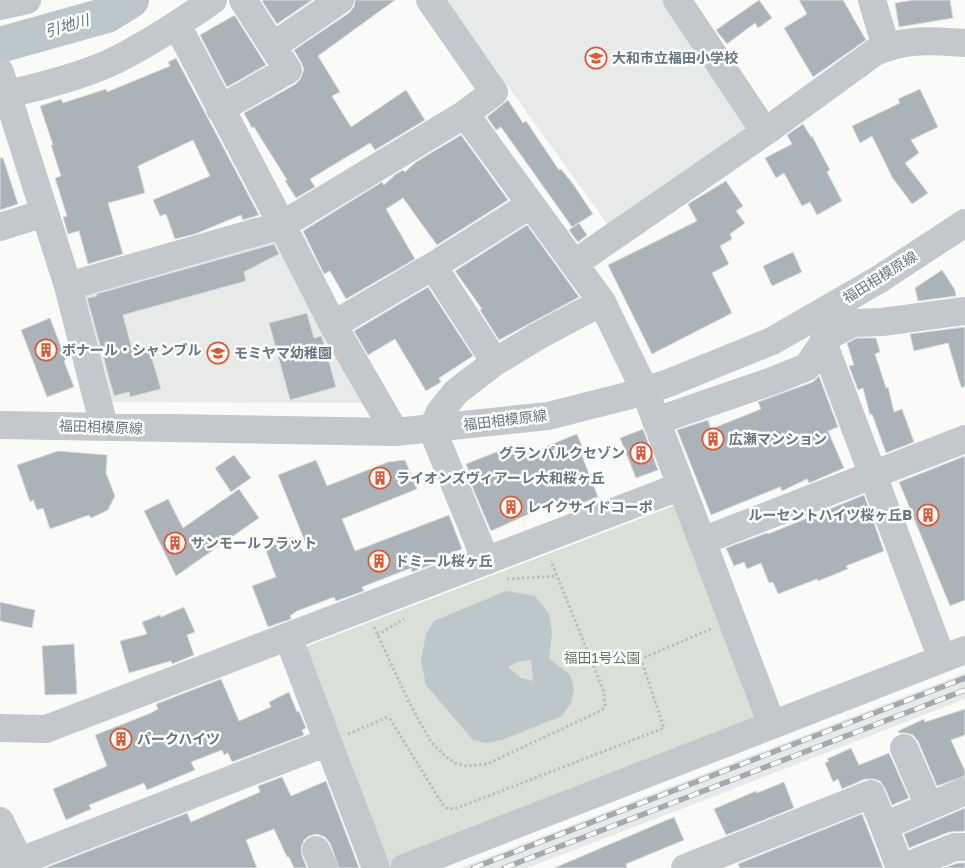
<svg xmlns="http://www.w3.org/2000/svg" width="965" height="868" font-family="'Golos Text','Noto Sans JP',sans-serif">
<style>
.built{fill:#e8e9e9}
.green{fill:#dadfd7}
.water{fill:#bbc7cb;fill-rule:evenodd}
.lines{fill:none;stroke-linecap:round;stroke-linejoin:round}
.river{stroke:#bbc7cb;stroke-width:36}
.building{fill:#aab3b9;stroke:#dcdcda}
.path{stroke:#bbbfc2;stroke-width:3;stroke-dasharray:2.5 2.5;stroke-linecap:butt}
.minor{stroke:#c3c8cc;stroke-width:28}
.rail-casing{stroke:#a2aab0;stroke-width:5.5}
.rail{stroke:#fff;stroke-width:4;stroke-dasharray:11;stroke-linecap:butt}
.labels{text-anchor:middle;stroke-width:5;stroke-linejoin:round;paint-order:stroke}
.poi-label{font-size:14px;font-weight:bold;fill:#657683;stroke:#fff;text-anchor:start}
.street-label{font-size:14px;fill:#657683;stroke:#fff}
.park-label{font-size:14px;fill:#687a64;stroke:#fff}
.water-label{font-size:15px;font-style:italic;fill:#60757c;stroke:#fff}
</style>
<rect width="100%" height="100%" fill="#fafaf8"/>
<!-- built -->
<path class="built" d="M446,0h218l82,116v16l-136,96z
M278,240l89,163 -258,-1 -28,-108z
M965,673v26l-273,106 -165,63h-67z"/>
<!-- green -->
<path class="green" d="M676,505l82,219 -378,143 -78,-219z"/>
<!-- water -->
<path class="water" d="M506,591l29,5 14,18 3,19 -3,25 21,17 4,14 -3,14 -9,13 -60,24 -16,3 -13,-3 -47,-55 -5,-24 5,-27 8,-13zM531,660l2,21 -12,-3 -13,-11 9,-5z"/>
<g class="lines">
<!-- river -->
<path class="river" d="M0,45l107,-30 24,-15"/>
</g>
<!-- building -->
<path class="building" d="M264,0h48l-35,24 -15,-23z
M355,0h40l-77,56 22,36 -8,4 19,31 55,-37 19,30 -50,30 -5,-7 -60,36 5,8 -19,11 -11,-17 2,-1 -33,-53 -2,1 -8,-15 52,-29 5,-6 3,-9 -3,-7 -7,-12 55,-37 5,-6z
M759,0l13,18 -14,10 -3,-5 -28,21 -11,-14z
M799,0h44l23,40 -53,37 -29,-49 23,-14z
M914,0h36l3,18 -54,9 -4,-24z
M233,16h2l31,49 -39,22 -27,-52z
M176,58l83,157 -16,5 -2,-5 -46,19 -20,5 -9,-25 -6,2 -7,-16 57,-24 -17,-36 -55,26 7,27 -37,10 15,51 -35,10 -9,-33 -11,3 -5,-17 4,-1 -12,-38 6,-2 -10,-31h2l-13,-39 21,-7 2,4 43,-14 1,3 63,-26 -2,-4z
M920,89l18,38 -27,13 8,13 -14,10 23,30 -16,11 -20,-27 -20,-41 -12,7 -8,-17 48,-23 -2,-4z
M508,100l15,23 3,-2 33,49 2,-1 12,15 20,30 -21,13 -71,-100 -5,3 -9,-13z
M803,124l8,13 1,-1 18,34 -3,2 15,29 -25,14 -7,-13 -8,4 -18,-33 -8,5 -11,-20 27,-14 -5,-9z
M461,135l47,65 -71,45 -34,-47 -17,11 29,50 -69,40 -16,-28 -6,3 -21,-43 79,-49 2,3 12,-11 7,-4 2,2 11,-10z
M0,158h3l15,46 -18,6z
M726,181l17,25 -7,5 9,12 -15,11 2,5 -12,7 9,18 -17,9 20,40 -80,41 -44,-89 89,-44 -9,-17z
M579,223l8,12 -9,7 -9,-12z
M527,225l52,72 -80,43 -19,-30 2,-1 -27,-38z
M274,244l5,10 -35,18 2,9 -123,34 9,34 16,-4 13,44 -31,8 -1,-5 -15,4 -27,-98 10,-2 -1,-2z
M793,252l9,20 -30,14 -9,-20z
M942,270l13,20 1,6 -38,5 -3,-13z
M428,287l45,69 -34,22 2,4 -15,9 -31,-52 -27,16 -14,-24z
M307,313l7,25 7,-2 1,1 14,50 -46,13 -21,-77z
M50,318l16,42 -2,1 10,26 -27,10 -26,-67z
M965,327v60h-4l-13,-44 -34,8 -4,-17z
M857,338h19l4,14 -5,2 11,34 2,-1 6,25 8,-3 12,33 -28,11 -14,-39 -2,1 -7,-27 -5,2 -9,-24 5,-1 -7,-22z
M819,376l19,51 -10,4 16,37 -35,15 -2,-4 -25,12 -2,-4 -69,28 -34,-85 31,-10 3,9 50,-20 -3,-7 55,-20z
M643,429l15,41 -22,8 -16,-40z
M577,434l8,20 -3,2 16,41 -34,13 -4,-10 -69,31 -23,-54 3,-1 -5,-12 38,-15 2,4 18,-8 3,9z
M58,451l49,4 -1,18 9,23 -7,14 -17,8 -2,-3 -39,14 -7,-21 -6,2 -4,-10 -3,2 -13,-37z
M234,455l17,23 -20,14 -16,-24z
M965,456v144l-15,6 -51,-124z
M316,460l11,26 61,-24 17,-2 12,29 -75,30 13,32 94,-36 13,34 -24,9 1,4 -27,10 -1,-4 -49,19 2,4 -28,10 -2,-4 -37,14 -7,5 1,3 -23,8 -16,-41 24,-9 -11,-29 28,-11 11,15 4,-3 -30,-74z
M239,489l20,29 -83,58 -32,-65 24,-12 15,29z
M864,495l20,56 -38,15 2,3 -30,12 -1,-2 -39,15 -5,-12 -4,1 -8,-20 -14,6 -3,-7 -10,4 -8,-18 41,-15 1,1z
M0,602l35,8 -3,18 -32,-7z
M184,607l11,25 -8,3 7,20 -22,9 -1,-3 -42,12 -9,-32 27,-7 -5,-12 18,-7 1,2z
M74,644l3,50 -32,1 -3,-49z
M221,679l18,42 32,-14 -2,-5 20,-10 8,20 2,-1 7,17 -4,2 2,5 -72,27 -4,-9 -4,2 -2,-5 -31,12 4,8 -48,20 -3,-7 -55,22 2,4 -25,11 -13,-31 54,-23 -12,-31 56,-22 7,-4 -2,-5z
M965,709v26l-14,5 14,31v5l-28,10 -19,-45 -5,-6 -7,-2h-7l-1,-2 26,-12 1,3z
M851,748l8,17 30,-12 20,45 -17,7 -7,-17 -5,-7 -6,-2h-9l-23,10 -4,-10 -5,3 -8,-19 4,-2 -2,-2z
M282,777l9,19 35,-15 33,87h-20l-9,-25 -5,-6 -8,-3 -8,2 -5,4 -3,8 1,8 5,12h-13l-5,-11h-2l-13,-28 -28,11 11,28h-212l142,-55 4,9 69,-30 -2,-6z
M784,782l10,26 -68,27 -12,-26 42,-18 1,2z
M965,808v23l-16,1 -40,16 -5,-14z
M862,814l21,54h-143l-2,-4z
M674,817l10,23 -58,24 1,4h-73z
M958,863h7v5h-21z"/>
<g class="lines">
<!-- path -->
<path class="path" d="M507,579l50,-3
M374,627l35,75 22,40 13,13 11,8 11,3 21,-2 113,-53 5,-4 -1,-15 -53,-131
M377,635l27,-16
M348,734l38,-16 4,1 53,86 5,4 9,-1 207,-80 -23,-69 70,-30"/>
<!-- minor -->
<path class="minor" d="M677,0l88,132
M872,0l14,47
M0,6l27,-6
M177,25l105,200 51,100 62,107
M273,46l67,-46
M0,72l68,214 36,140
M0,96c38,-9 84,-20 118,-37 33,-17 65,-38 95,-59
M220,109l68,-39 -45,-70
M465,114l137,188 43,89 127,334
M0,227l45,-14
M575,263l190,-131 110,-80c31,-14 57,-11 90,-9
M433,266l62,96
M68,286l214,-61 183,-111 29,-22 -64,-92
M333,325l100,-59 97,-61
M823,342l119,317
M656,421l116,-40 35,-14 21,-31 25,-13 29,-1 83,-11
M0,425l395,7 153,-16 79,-20 39,-12 106,-43 106,-61 87,-57
M432,429l8,-17 16,-20 39,-30 43,-26 64,-34
M432,429l54,132
M702,541l263,-102
M288,637l88,231
M0,728l46,1 635,-243
M904,748l25,58
M0,821l23,47
M884,826l16,42
M316,850l8,18
M2,868l326,-126
M404,868l561,-218
M685,868l186,-74 13,32 81,-35
M902,868l53,-21h10"/>
<!-- rail casing -->
<g class="rail-casing">
<path id="rail" d="M473,868l492,-190
M504,868l461,-178"/>
</g>
<!-- rail -->
<use href="#rail" class="rail"/>
</g>
<!-- icons -->
<defs>
<g id="school-ring" transform="scale(1.125)"><circle r="9.5" fill="#fff" stroke="#e4572e" stroke-width="1.5"/><path d="M0-5L7-2L0 1L-7-2ZM-4 1L0 2.5L4 1V4Q0 6-4 4Z" fill="#e4572e"/></g>
<g id="building-ring" transform="scale(1.125)"><circle r="9.5" fill="#fff" stroke="#e4572e" stroke-width="1.5"/><path d="M-4-6H4V6H1V3H-1V6H-4ZM-2.5-4.3h1.7v1.8h-1.7ZM.8-4.3h1.7v1.8H.8ZM-2.5-1h1.7V.8h-1.7ZM.8-1h1.7V.8H.8Z" fill="#e4572e"/></g>
</defs>
<g fill-rule="evenodd">
<use href="#school-ring" x="596" y="58"/>
<use href="#building-ring" x="46" y="350"/>
<use href="#school-ring" x="218" y="353"/>
<use href="#building-ring" x="713" y="439"/>
<use href="#building-ring" x="641" y="453"/>
<use href="#building-ring" x="380" y="478"/>
<use href="#building-ring" x="511" y="507"/>
<use href="#building-ring" x="928" y="515"/>
<use href="#building-ring" x="175" y="543"/>
<use href="#building-ring" x="379" y="561"/>
<use href="#building-ring" x="121" y="739"/>
</g>
<g class="labels">
<!-- poi labels -->
<g class="poi-label">
<text x="612" y="63">大和市立福田小学校</text>
<text x="62" y="355">ボナール・シャンブル</text>
<text x="234" y="358">モミヤマ幼稚園</text>
<text x="729" y="444">広瀬マンション</text>
<text x="625" y="458" text-anchor="end">グランパルクセゾン</text>
<text x="396" y="483">ライオンズヴィアーレ大和桜ヶ丘</text>
<text x="527" y="512">レイクサイドコーポ</text>
<text x="912" y="520" text-anchor="end">ルーセントハイツ桜ヶ丘B</text>
<text x="191" y="548">サンモールフラット</text>
<text x="395" y="566">ドミール桜ヶ丘</text>
<text x="137" y="744">パークハイツ</text>
</g>
<!-- street labels -->
<g class="street-label">
<text transform="translate(880 277) rotate(-32)" y="5">福田相模原線</text>
<text transform="translate(505 420) rotate(-7)" y="5">福田相模原線</text>
<text transform="translate(101 427) rotate(2)" y="5">福田相模原線</text>
</g>
<!-- park labels -->
<g class="park-label">
<text x="602" y="663">福田1号公園</text>
</g>
<!-- water labels -->
<g class="water-label">
<text transform="translate(67 26) rotate(-16)" y="5">引地川</text>
</g>
</g>
</svg>
